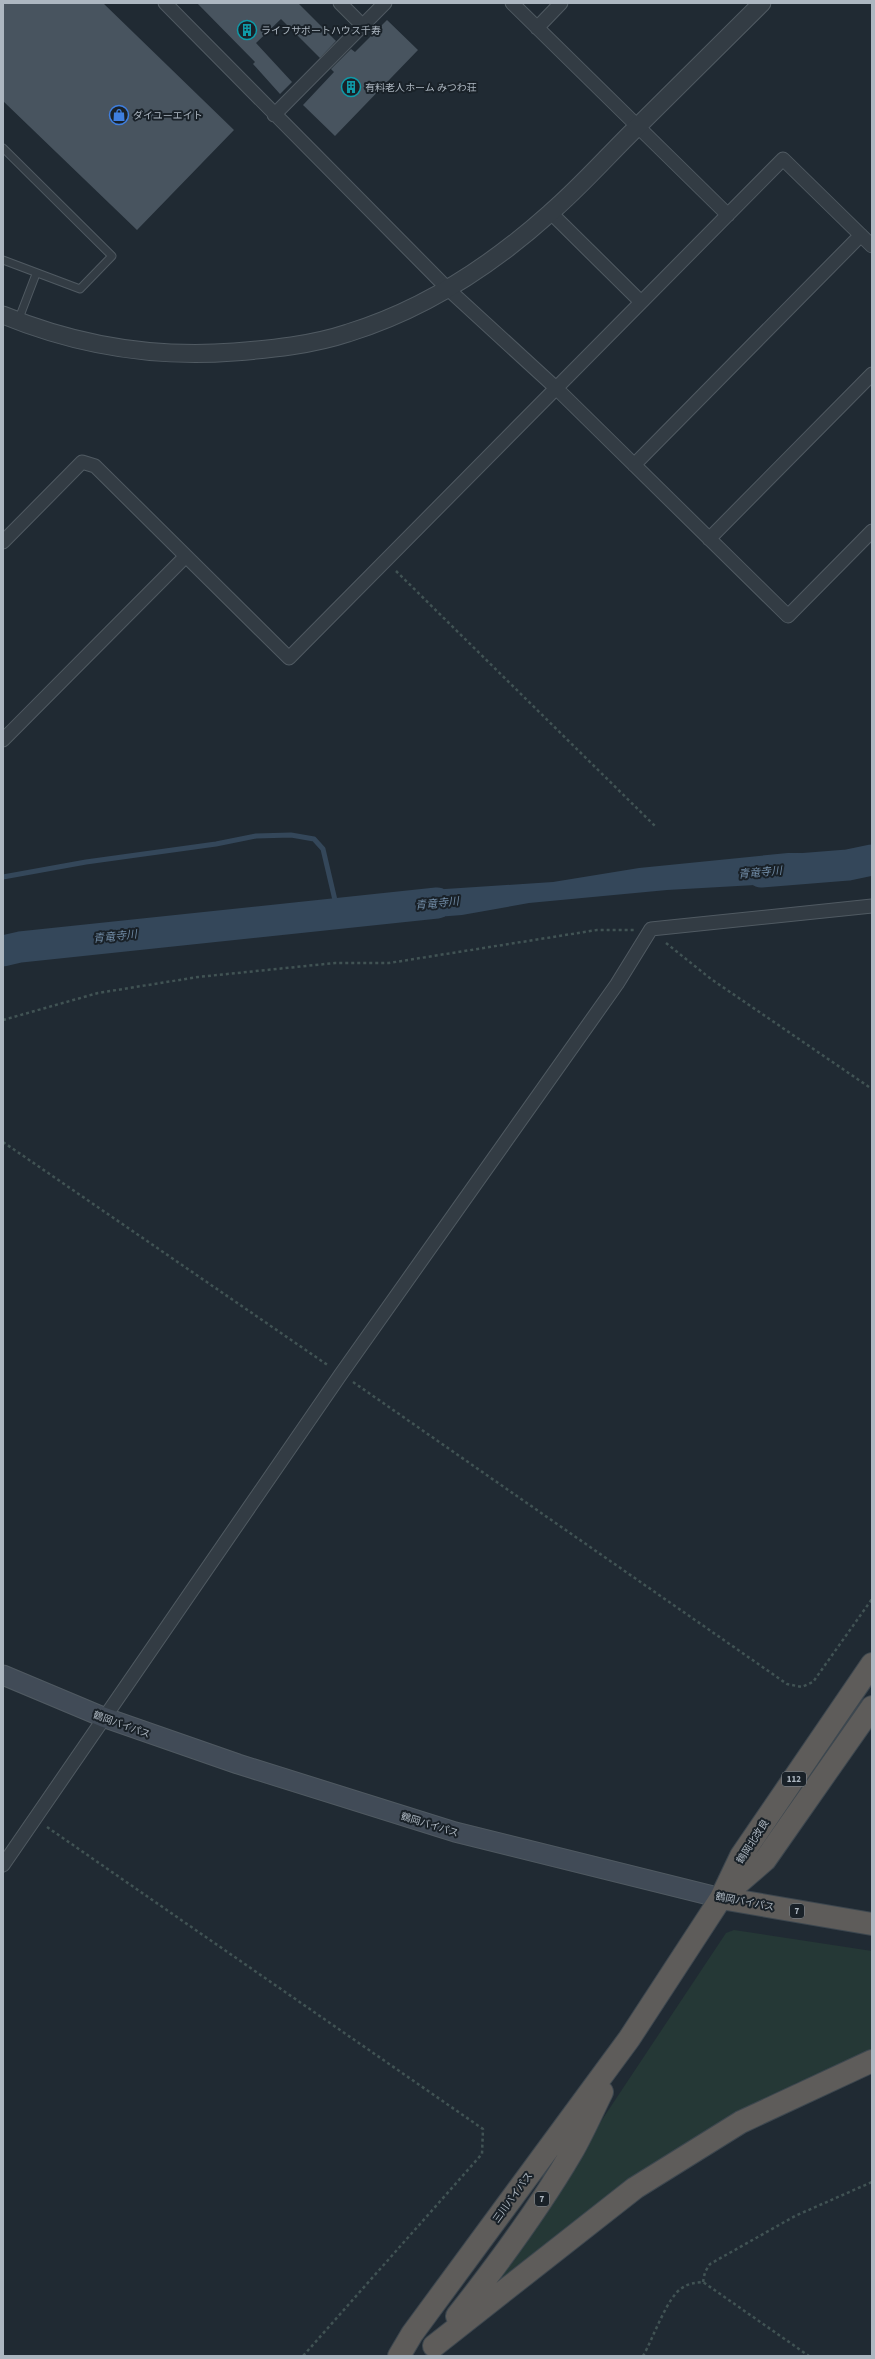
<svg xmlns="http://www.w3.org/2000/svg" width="875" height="2359" font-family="'Source Sans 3','Noto Sans JP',sans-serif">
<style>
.green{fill:#253836}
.water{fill:#34475a}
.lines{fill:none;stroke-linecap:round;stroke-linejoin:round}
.stream{stroke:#34475a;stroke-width:5}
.river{stroke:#34475a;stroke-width:31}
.building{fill:#48545f}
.service-casing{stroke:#505a62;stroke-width:9}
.minor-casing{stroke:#505a62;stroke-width:15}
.tertiary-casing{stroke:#505a62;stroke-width:19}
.secondary-casing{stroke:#505a62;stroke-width:21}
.trunk-casing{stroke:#3d474f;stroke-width:24}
.path{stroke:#415354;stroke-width:2.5;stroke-dasharray:3 3;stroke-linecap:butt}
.service{stroke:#333c44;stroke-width:7}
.minor{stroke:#333c44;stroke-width:13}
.tertiary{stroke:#333c44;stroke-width:17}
.secondary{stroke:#414b57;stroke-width:19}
.trunk{stroke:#5e5c5a;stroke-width:22}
.labels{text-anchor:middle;stroke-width:4;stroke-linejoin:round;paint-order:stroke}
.shield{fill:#192128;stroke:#818a93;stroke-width:1}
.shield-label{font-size:9px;font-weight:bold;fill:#adb7c1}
.poi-label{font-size:10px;fill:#adb7c1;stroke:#192128;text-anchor:start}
.street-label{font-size:10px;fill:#adb7c1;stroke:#192128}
.water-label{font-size:11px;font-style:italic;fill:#6f8aa4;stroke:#192128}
</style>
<rect width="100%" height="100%" fill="#202a33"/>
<!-- green -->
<path class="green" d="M734,1930l138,21v111l-76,21 -323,223 24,-28 229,-345z"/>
<!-- water -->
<path class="water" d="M788,853h15l2,26 -32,5 -106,6 -138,13 -67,12 -64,5 -4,-25 36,-5 123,-8 86,-14z"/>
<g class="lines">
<!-- stream -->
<path class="stream" d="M3,877l83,-15 130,-18 40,-8 35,-1 23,4 9,10 15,64"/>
<!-- river -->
<path class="river" d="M761,872l87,-7 24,-5
M3,951l17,-4 417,-44"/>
</g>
<!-- building -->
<path class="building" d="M3,3h100l131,127 -97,100 -134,-129z
M197,3h101l38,38 -16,17 -39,-39 -25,24 36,39 -12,12 -27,-30 2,-2z
M387,20l31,30 -83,86 -32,-31 31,-33 -3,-3 20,-20 4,3z"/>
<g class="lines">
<!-- service casing -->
<g class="service-casing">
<path id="service" d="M3,148l109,108 -32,33 -77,-29
M18,321l18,-47"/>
</g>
<!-- minor casing -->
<g class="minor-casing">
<path id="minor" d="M165,3l283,286 108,99 232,228 84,-85
M340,3l23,23
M512,3l216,212
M537,28l24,-25
M274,115l111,-112
M551,213l90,89
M634,465l227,-230
M709,539l163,-165
M3,542l79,-80 13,4 194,192 494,-499 89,87
M3,740l183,-184
M3,1865l338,-491 276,-390 34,-55 221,-23"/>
</g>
<!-- tertiary casing -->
<g class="tertiary-casing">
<path id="tertiary" d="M3,315c73,30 152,43 231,37 38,-3 78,-7 114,-19 75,-23 144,-68 202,-120 28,-24 53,-52 79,-78 44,-44 89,-88 133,-132"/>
</g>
<!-- secondary casing -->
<g class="secondary-casing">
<path id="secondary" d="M3,1675l100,42 135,47 217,68 266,66"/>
</g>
<!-- trunk casing -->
<g class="trunk-casing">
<path id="trunk" d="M728,1892l37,-32 107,-153
M721,1898l151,26
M457,2316c41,-52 81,-106 115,-164 11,-19 20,-40 30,-60
M434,2346l201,-158 106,-66 131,-61
M399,2356l13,-22 217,-295 92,-141 20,-42 131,-192"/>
</g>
<!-- path -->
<path class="path" d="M396,571l259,255
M666,943l45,36 161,110
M3,1020l95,-27 100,-16 137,-14h54l208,-33h37
M3,1142l326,224
M353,1382l434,302 15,3 11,-5 59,-83
M47,1827l436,302 -1,25 -179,202
M703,2282l2,-10 5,-8 85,-48 77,-34
M643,2356c10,-17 24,-59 39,-68 7,-5 13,-5 21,-6l106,74"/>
<!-- service -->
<use href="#service" class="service"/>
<!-- minor -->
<use href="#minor" class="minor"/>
<!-- tertiary -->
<use href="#tertiary" class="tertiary"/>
<!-- secondary -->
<use href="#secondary" class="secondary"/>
<!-- trunk -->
<use href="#trunk" class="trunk"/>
</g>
<!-- icons -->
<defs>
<g id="building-ring" transform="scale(1)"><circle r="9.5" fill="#192128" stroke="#0f9aa8" stroke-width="1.5"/><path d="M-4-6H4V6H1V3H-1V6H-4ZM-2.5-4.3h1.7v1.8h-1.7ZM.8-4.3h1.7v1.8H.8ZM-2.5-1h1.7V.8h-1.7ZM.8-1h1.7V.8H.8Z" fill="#0f9aa8"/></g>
<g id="shop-ring" transform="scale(1)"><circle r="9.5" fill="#192128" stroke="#3f7fe0" stroke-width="1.5"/><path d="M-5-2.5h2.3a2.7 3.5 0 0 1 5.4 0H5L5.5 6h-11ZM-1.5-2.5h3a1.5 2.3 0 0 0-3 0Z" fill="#3f7fe0"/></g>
</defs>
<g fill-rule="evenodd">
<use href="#building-ring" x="247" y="30"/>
<use href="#building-ring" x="351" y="87"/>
<use href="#shop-ring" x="119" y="115"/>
</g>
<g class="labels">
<!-- shield labels -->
<g class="shield">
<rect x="782" y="1772" width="24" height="14" rx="3"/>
<rect x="790" y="1904" width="14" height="14" rx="3"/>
<rect x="535" y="2192" width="14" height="14" rx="3"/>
</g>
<g class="shield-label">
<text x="794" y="1782">112</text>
<text x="797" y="1914">7</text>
<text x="542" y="2202">7</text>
</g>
<!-- poi labels -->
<g class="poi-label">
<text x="261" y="34">ライフサポートハウス千寿</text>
<text x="365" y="91">有料老人ホーム みつわ荘</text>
<text x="133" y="119">ダイユーエイト</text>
</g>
<!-- street labels -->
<g class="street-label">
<text transform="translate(122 1724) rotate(20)" y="4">鶴岡バイパス</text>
<text transform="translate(430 1824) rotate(17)" y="4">鶴岡バイパス</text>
<text transform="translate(752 1841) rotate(-57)" y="4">鶴岡北改良</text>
<text transform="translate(745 1901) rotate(11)" y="4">鶴岡バイパス</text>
<text transform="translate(512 2197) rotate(-54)" y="4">三川バイパス</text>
</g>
<!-- water labels -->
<g class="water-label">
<text transform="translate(760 872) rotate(-5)" y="4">青竜寺川</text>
<text transform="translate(437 903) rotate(-6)" y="4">青竜寺川</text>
<text transform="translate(115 936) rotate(-6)" y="4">青竜寺川</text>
</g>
</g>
<!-- border -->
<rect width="875" height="2359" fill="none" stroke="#adb7c1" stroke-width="8"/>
</svg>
